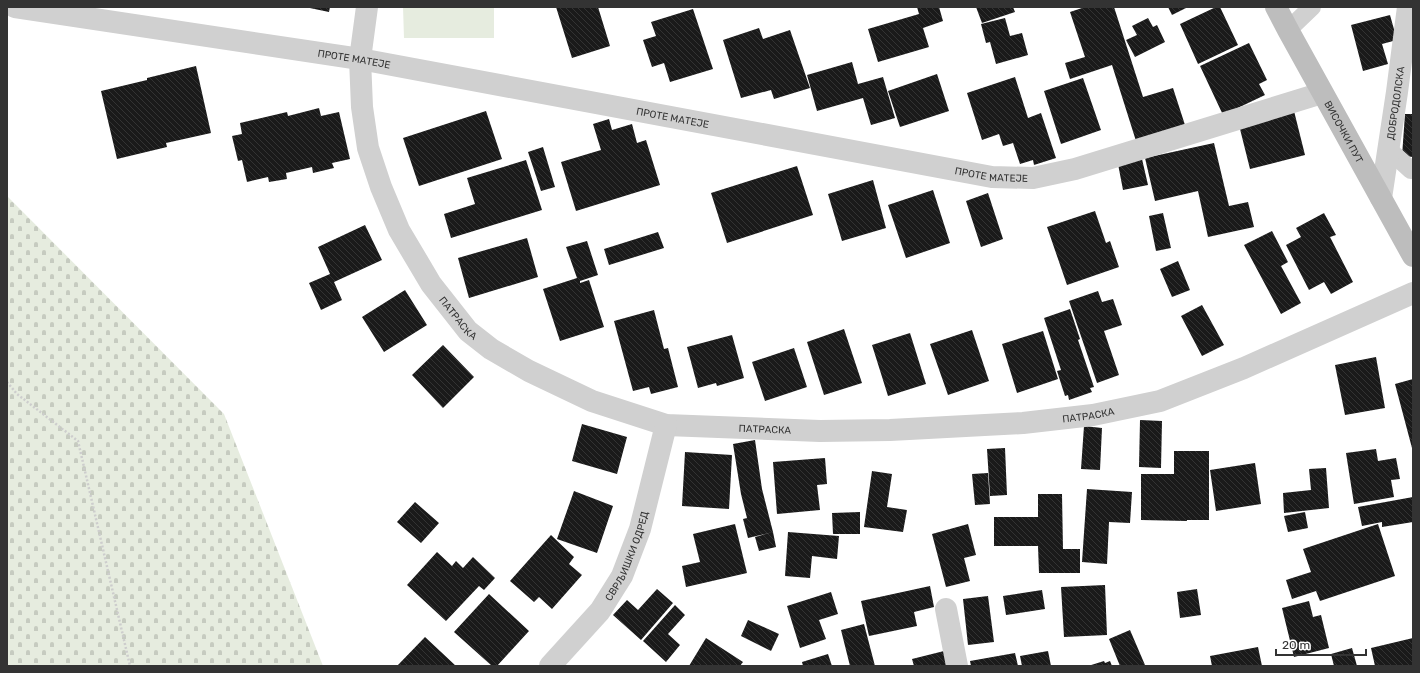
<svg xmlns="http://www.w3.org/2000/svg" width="1420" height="673" font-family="Rubik,sans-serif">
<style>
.cemetery{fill:url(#cemetery-stones)}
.garden{fill:#e6ecdf}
.building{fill:url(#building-back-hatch)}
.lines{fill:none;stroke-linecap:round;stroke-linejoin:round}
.path{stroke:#cdcdcd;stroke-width:2.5;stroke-dasharray:2 2;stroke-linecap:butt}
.service{stroke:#d0d0d0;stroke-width:18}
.minor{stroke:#d0d0d0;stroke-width:22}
.secondary{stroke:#bdbdbd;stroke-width:22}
.labels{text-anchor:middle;stroke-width:4;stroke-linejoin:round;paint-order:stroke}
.street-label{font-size:10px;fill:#333;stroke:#fff}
</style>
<defs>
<pattern id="cemetery-stones" width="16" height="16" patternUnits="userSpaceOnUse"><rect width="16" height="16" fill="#e6ecdf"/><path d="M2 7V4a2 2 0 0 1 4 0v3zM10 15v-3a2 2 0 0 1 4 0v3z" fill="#c6cbc0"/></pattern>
<pattern id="building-back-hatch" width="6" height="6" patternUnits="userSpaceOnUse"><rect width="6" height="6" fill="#1a1a1a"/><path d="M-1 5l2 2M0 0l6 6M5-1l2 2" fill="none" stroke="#333"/></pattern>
</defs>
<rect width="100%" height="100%" fill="#fff"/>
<!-- cemetery -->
<path class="cemetery" d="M7,196l217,218 99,252h-316z"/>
<!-- garden -->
<path class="garden" d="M403,7h91v31h-90z"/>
<!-- building -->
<path class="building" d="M305,7h25l-1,5z
M556,7h42l12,39 -38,12z
M917,7h22l4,14 -20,7 6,19 -51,15 -10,-33 51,-15z
M976,7h37l2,5 -33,11z
M1085,7h29l29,90 30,-9 12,37 -49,16 -24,-76 -42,14 -5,-16 20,-6 -15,-45z
M1168,7h20l-16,8z
M1216,7h4l18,38 -40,19 -18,-40z
M693,9l20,60 -43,13 -6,-19 -12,4 -9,-27 13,-4 -5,-14z
M1390,15l7,25 -15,4 6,20 -25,7 -12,-46z
M1005,18l5,18 12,-3 6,22 -32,9 -6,-22 -4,1 -5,-19z
M1148,18l5,9 4,-2 8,17 -30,15 -9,-17 11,-5 -5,-9z
M759,28l4,11 27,-9 20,58 -36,11 -3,-9 -30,8 -18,-58z
M1249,43l18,37 -8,4 6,11 -42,20 -23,-49z
M852,62l6,22 25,-7 12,41 -24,7 -8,-27 -46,13 -10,-36z
M196,66l15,67 -45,10 1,4 -50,12 -16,-68 46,-11v-2z
M937,74l12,37 -49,16 -12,-36z
M1015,77l13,41 13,-5 15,45 -22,7 -1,-5 -13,4 -7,-21 -10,3 -4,-12 -17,6 -15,-47z
M1083,78l18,52 -40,14 -17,-53z
M319,108l2,8 18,-4 11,47 -18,4 2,5 -21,5 -1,-6 -26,6 1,6 -18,3 -1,-5 -21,5 -5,-22 -4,1 -6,-25 10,-2 -2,-11 47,-11 1,4z
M486,111l16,48 -83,27 -16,-48z
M1294,111l11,44 -55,14 -11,-44z
M1405,114h8v43l-11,-1z
M609,119l3,11 20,-6 5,19 9,-3 14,45 -84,26 -15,-49 40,-12 -8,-26z
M1214,143l15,63 19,-4 6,25 -46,10 -10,-46 -43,10 -10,-43z
M543,147l12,40 -14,4 -13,-39z
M1142,159l6,26 -25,5 -5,-26z
M526,160l16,50 -91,28 -7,-24 31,-10 -8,-26z
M797,166l16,49 -86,28 -16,-50z
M873,180l13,48 -44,13 -14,-47z
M933,190l17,53 -44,15 -18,-53z
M988,193l15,46 -22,8 -15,-46z
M1095,211l11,32 4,-2 9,26 -52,18 -20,-58z
M1163,213l8,35 -15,3 -7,-35z
M1324,213l12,22 -6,2 23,45 -22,12 -7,-12 -15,8 -23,-45 15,-8 -5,-9z
M365,225l17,35 -48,22 8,18 -21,10 -12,-27 21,-9 -12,-27z
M1272,231l16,31 -7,4 20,37 -20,11 -37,-69z
M658,232l6,16 -55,17 -5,-16z
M527,238l11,39 -69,21 -11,-40z
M587,241l11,34 -18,6v2l9,-3 15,47 -44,14 -17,-52 34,-11 -11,-31z
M1178,261l12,29 -18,7 -12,-28z
M405,290l22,35 -43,27 -22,-35z
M1098,291l4,11 11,-3 9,26 -18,6 15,44 -22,8 -28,-82z
M1202,305l22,40 -22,11 -21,-40z
M1070,309l10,30 -2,1 16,47 -4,1 2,4 -23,8 -1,-5 -3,1 -8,-25 4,-1 -17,-52z
M654,310l10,39 4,-1 10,39 -27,7 -2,-7 -16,4 -19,-70z
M844,329l18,54 -38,12 -17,-53z
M972,330l17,51 -41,14 -18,-51z
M1043,331l15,48 -41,14 -15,-49z
M910,333l16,51 -38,12 -16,-51z
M732,335l12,43 -27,8 -1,-3 -18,5 -11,-41z
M443,345l31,32 -31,31 -31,-33z
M794,348l13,39 -42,14 -13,-39z
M1376,357l9,51 -40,7 -10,-50z
M1413,379v68l-1,1 -17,-64z
M1140,420l22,1 -1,47 -22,-1z
M582,424l45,13 -10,37 -45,-13z
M1084,426l18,2 -2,42 -19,-1z
M755,440l7,49 11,43 -25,6 -5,-19 4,-1 -6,-24 -8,-50z
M1005,448l2,47 -17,1 -3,-47z
M1376,449l2,12 18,-3 4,21 -9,1 3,17 -40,7 -8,-51z
M1174,451h35v69h-22v1l-46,-1v-46h33z
M685,452l47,3 -3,54 -47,-3z
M825,458l2,26 -10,1 3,25 -43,4 -4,-52z
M1255,463l6,41 -45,7 -6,-41z
M1326,468l3,40 -45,5 -1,-20 28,-3 -2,-21z
M872,471l20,3 -5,33 20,3 -4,22 -39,-5z
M988,473l2,31 -15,1 -3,-31z
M1087,489l45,3 -2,31 -21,-1 -2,42 -25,-2z
M574,491l39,15 -16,47 -40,-14z
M1038,494h24l1,55h17v24h-41l-1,-27h-44v-29h44z
M1413,497v25l-31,5v-5l-20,4 -4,-19z
M415,502l24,21 -18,20 -24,-21z
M860,512v22h-27l-1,-21z
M1305,512l3,16 -20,4 -4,-16z
M735,524l12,49 -61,14 -4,-21 18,-4 -7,-28z
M968,524l8,31 -12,3 6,23 -24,6 -14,-53z
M1378,524l17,52 -75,25 -4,-10 -24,8 -6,-19 25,-8 -8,-23z
M773,532l3,15 -17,4 -4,-14z
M788,532l51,4 -2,23 -25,-3 -2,22 -25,-2z
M551,535l23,22 -5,7 13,11 -30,34 -13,-12 -5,5 -24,-21z
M437,552l15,14 4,-5 7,7 10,-11 22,21 -11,12 -5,-4 -33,35 -39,-36z
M1105,585l2,50 -43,2 -3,-50z
M930,586l4,21 -20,5 3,14 -48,10 -8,-35z
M657,589l16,14 -32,37 -28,-25 14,-15 11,10z
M1197,589l4,26 -21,3 -3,-26z
M1042,590l3,19 -39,6 -3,-19z
M831,592l7,22 -19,6 7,19 -26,9 -13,-42z
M489,594l40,37 -32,35h-5l-38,-34z
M988,596l6,46 -26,3 -5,-46z
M1309,601l4,16 8,-2 8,33 -35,9 -12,-49z
M675,605l10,10 -17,19 12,11 -14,17 -23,-21z
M748,620l31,14 -8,17 -30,-15z
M864,624l11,42h-25l-9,-36z
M1130,630l15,35 -2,1h-23l-11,-27z
M425,637l31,29h-59z
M706,638l37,24 -3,4h-51z
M1413,638v28h-38l-4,-18z
M1258,647l4,19h-50l-2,-10z
M1352,648l5,18h-23l-3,-12z
M952,649l4,17h-42l-2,-7z
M1048,651l3,15h-29l-2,-10z
M1015,653l3,13h-47l-1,-5z
M828,654l4,12h-29l-1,-4z
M1104,661l1,2 5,-2 2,5h-24z"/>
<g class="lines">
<!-- path -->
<path class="path" d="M7,382l10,12 61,47 52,225"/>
<!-- service -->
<path class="service" d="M1288,30l24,-23
M1389,150l22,20h2"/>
<!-- minor -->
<g class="minor">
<path id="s1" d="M15,7l345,52 632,118 41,1 42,-9 247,-76"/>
<path id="s2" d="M367,7l-7,52 2,48 6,41 13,39 18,43 32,54 37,47 23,18 38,22 63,30 74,24 154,6 70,-1 133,-7 70,-8 67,-14 84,-33 169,-75"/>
<path id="s3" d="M1381,198l16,-106 11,-85"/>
<path d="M946,609l11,57"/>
<path id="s4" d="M550,666l50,-55 22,-35 18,-47 26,-104"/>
</g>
<!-- secondary -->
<path class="secondary" id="s5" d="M1276,7l12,23 125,226"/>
</g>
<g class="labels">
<!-- street labels -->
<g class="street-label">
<text dy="4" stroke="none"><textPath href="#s1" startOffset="343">ПРОТЕ МАТЕЈЕ</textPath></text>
<text dy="4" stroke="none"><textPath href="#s3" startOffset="96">ДОБРОДОЛСКА</textPath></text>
<text dy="4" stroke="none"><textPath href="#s1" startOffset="667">ПРОТЕ МАТЕЈЕ</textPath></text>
<text dy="4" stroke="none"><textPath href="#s5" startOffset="142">ВИСОЧКИ ПУТ</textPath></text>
<text dy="4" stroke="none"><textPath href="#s1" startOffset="991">ПРОТЕ МАТЕЈЕ</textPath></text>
<text dy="4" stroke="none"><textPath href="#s2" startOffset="336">ПАТРАСКА</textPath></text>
<text dy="4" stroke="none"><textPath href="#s2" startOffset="996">ПАТРАСКА</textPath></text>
<text dy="4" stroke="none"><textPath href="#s2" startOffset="672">ПАТРАСКА</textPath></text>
<text dy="4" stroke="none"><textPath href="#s4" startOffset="136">СВРЉИШКИ ОДРЕД</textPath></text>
</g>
</g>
<!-- border -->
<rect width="1420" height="673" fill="none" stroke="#333333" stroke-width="16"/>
<!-- scale -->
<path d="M1276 649v6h90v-6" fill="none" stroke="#333333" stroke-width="2"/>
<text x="1282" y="649" font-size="12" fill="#333333" stroke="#ffffff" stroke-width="3" paint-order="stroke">20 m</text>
</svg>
